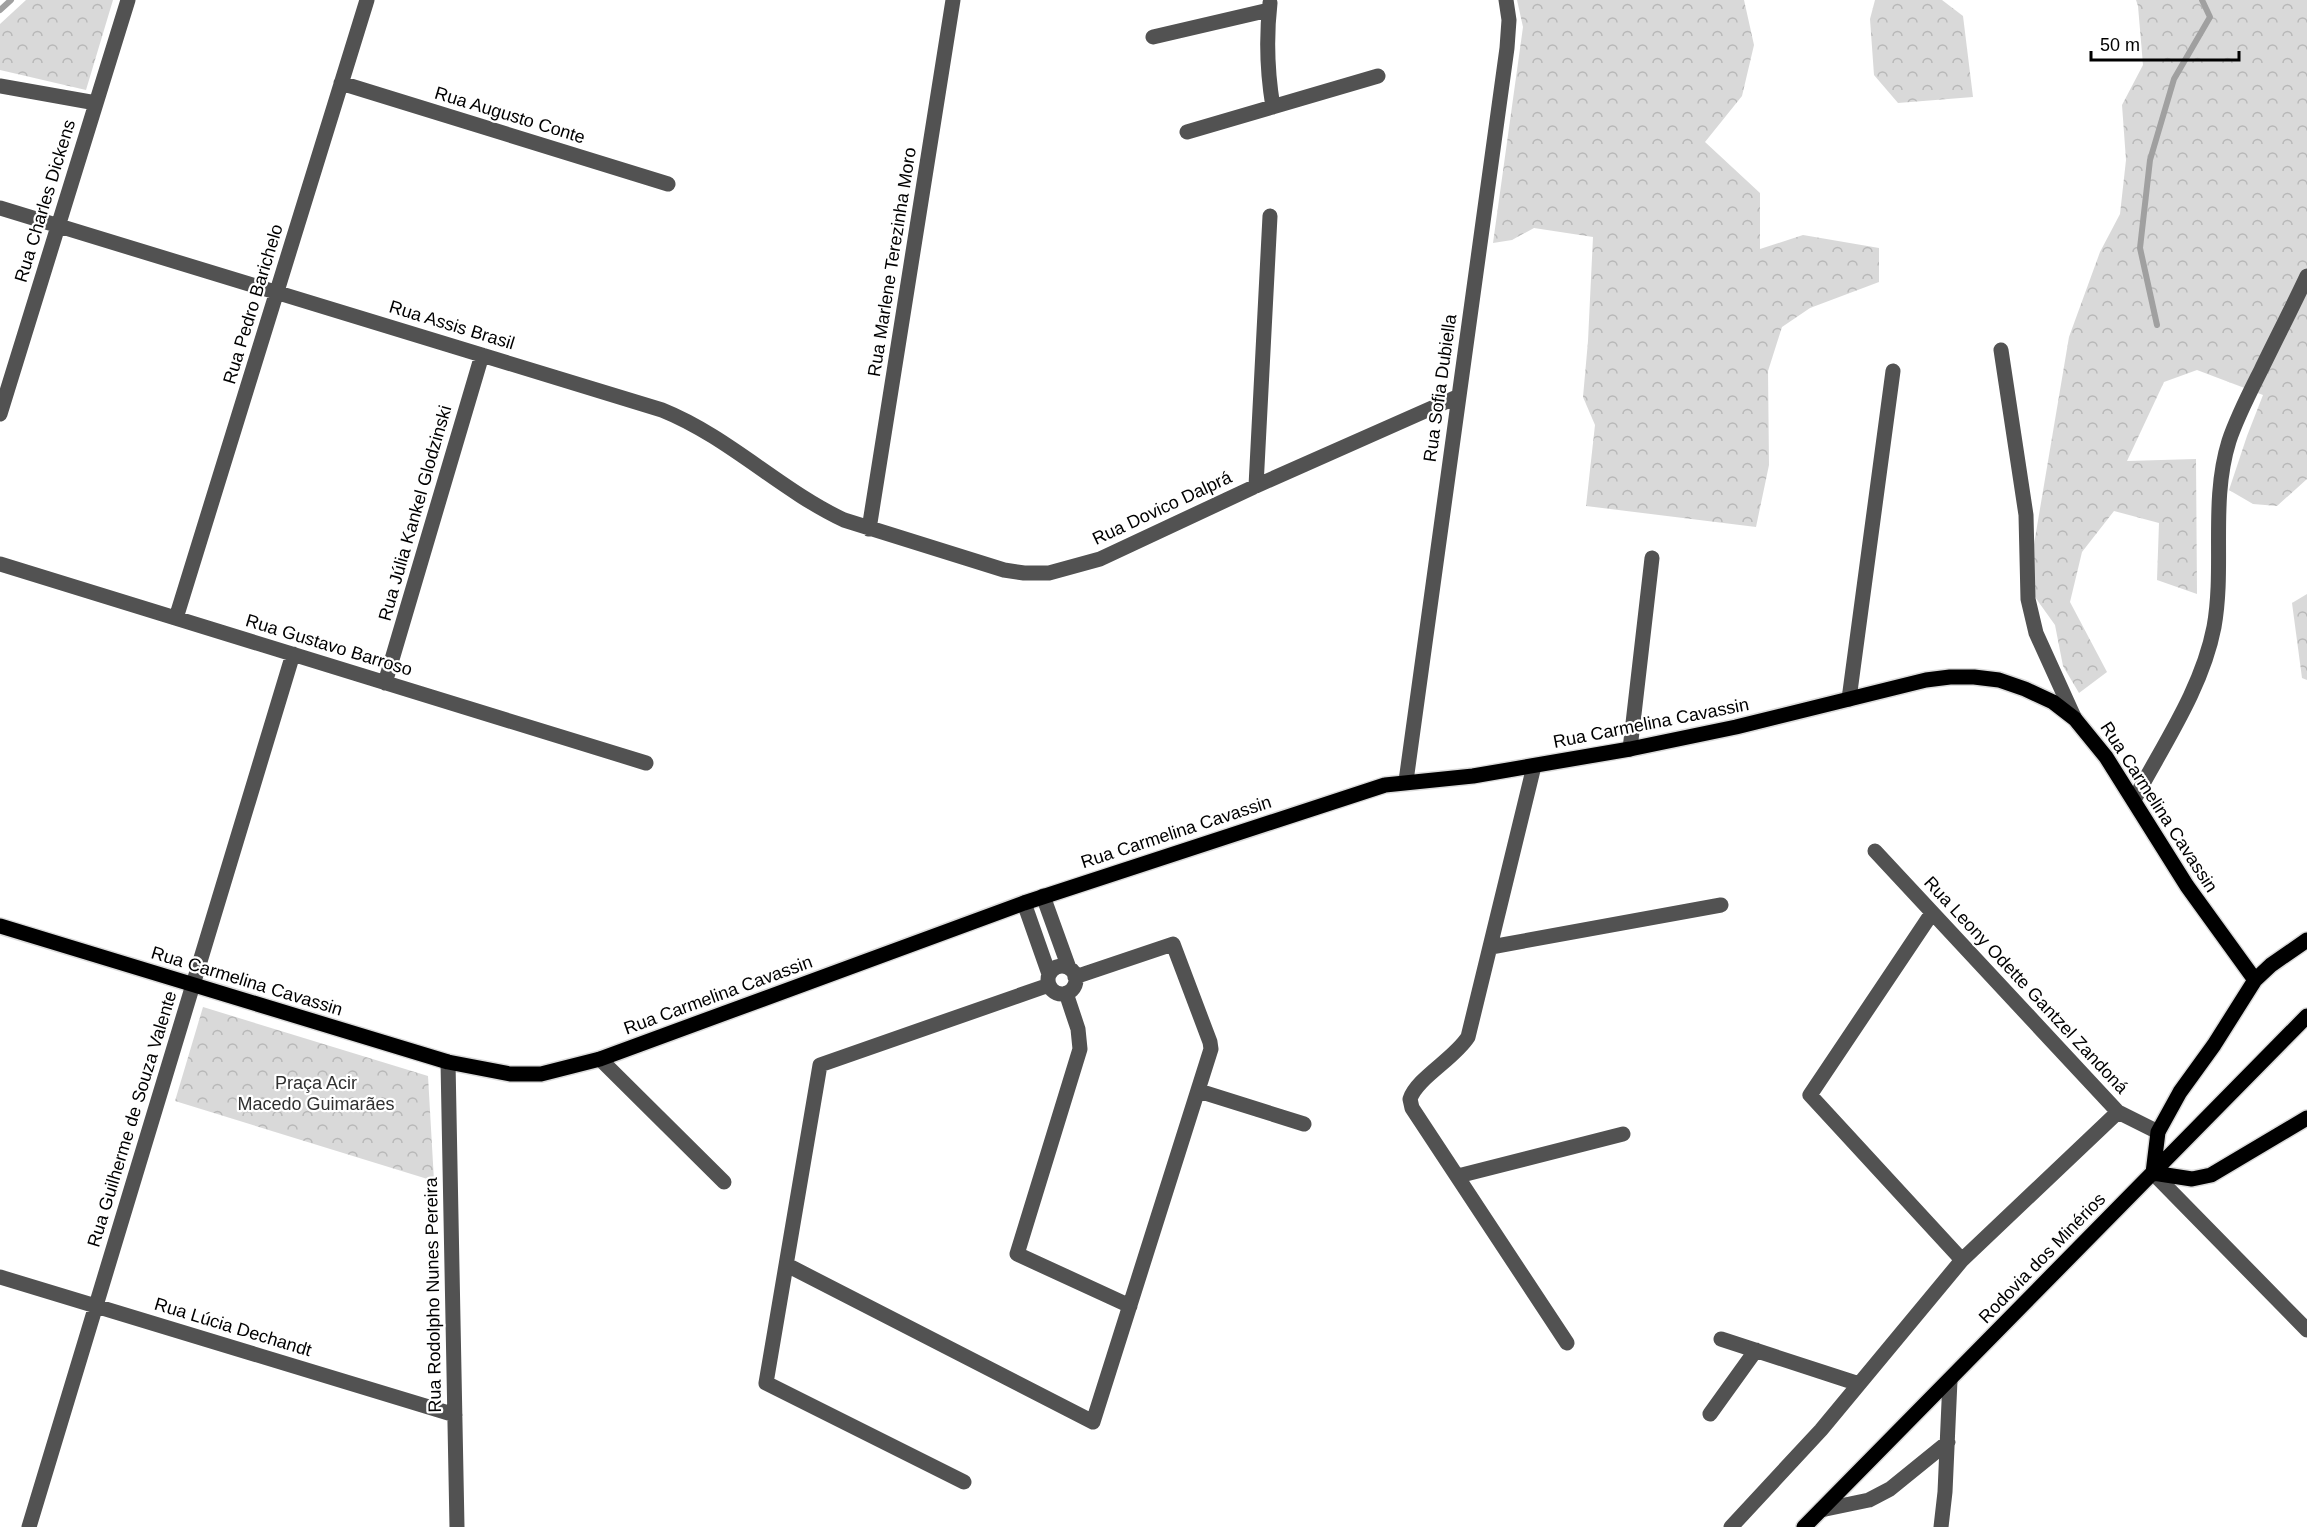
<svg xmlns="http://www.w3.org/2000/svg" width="2307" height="1527" font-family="Helvetica,sans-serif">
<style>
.forest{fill:url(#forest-crowns)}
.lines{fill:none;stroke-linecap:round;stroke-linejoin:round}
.stream{stroke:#a0a0a0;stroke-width:6}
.major-casing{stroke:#dbdbdb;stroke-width:18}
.minor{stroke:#525252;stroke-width:15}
.major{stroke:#000;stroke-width:15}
.labels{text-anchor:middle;stroke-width:4.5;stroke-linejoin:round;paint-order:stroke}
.street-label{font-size:18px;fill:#000;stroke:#fff}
.park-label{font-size:18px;fill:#303030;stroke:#fff}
</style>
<defs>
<pattern id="forest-crowns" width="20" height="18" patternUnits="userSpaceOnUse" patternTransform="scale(1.5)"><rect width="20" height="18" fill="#d9d9d9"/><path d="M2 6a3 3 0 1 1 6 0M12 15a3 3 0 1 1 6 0" fill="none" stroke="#b8b8b8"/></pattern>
</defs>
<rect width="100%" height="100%" fill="#fff"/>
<!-- forest -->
<path class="forest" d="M26,0h87l-27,90 -86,-20v-46z
M1517,0h227l10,45 -12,51 -37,46 55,51v56l43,-14 76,13v34l-69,26 -28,19 -14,44 1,94 -13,62 -170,-21 9,-81 -12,-28 5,-56 5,-104 -59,-9 -22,12 -19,3 30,-216z
M1875,0h67l21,16 10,81 -75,6 -24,-28 -4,-56z
M2136,0h171v479l-30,27 -24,-2 -24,-14 18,-54 16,-41 -66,-25 -33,12 -37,79 69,-2 1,135 -40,-14 2,-57 -45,-12 -32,41 -12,50 37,70 -28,21 -16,-27 -8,-41 -20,-28 -3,-41 37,-219 31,-85 20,-38 6,-54 -4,-55 21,-40 -5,-59z
M2307,594v86l-5,-2 -10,-75z
M203,1007l225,69 6,105 -259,-80z"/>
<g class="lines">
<!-- stream -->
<path class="stream" d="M0,10l11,-10
M2157,325l-17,-77 10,-88 24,-81 36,-62 -8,-17"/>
<!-- major casing -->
<g class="major-casing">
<path id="major" d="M0,926l448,136 62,12h31l59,-15 424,-156 361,-118 88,-9 157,-27 106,-22 190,-47 24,-3h24l25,3 26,9 28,13 22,17 31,38 81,129 68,94
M2153,1173l5,-41 22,-40 34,-47 41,-65 16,-15 36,-25
M2153,1173l39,6 19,-4 96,-57
M1804,1527l503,-511"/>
</g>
<!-- minor -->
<path class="minor" d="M1270,3c-4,35 -3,68 3,104
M1153,37l116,-27
M341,83l327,101
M0,86l96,17
M1187,132l191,-56
M0,208l662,202c67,27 118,80 182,110l160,50 20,3h25l51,-14 156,-73 203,-90
M2001,350l25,165 2,84 8,34 39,86
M0,414l128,-414
M1256,486l14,-270
M869,529l84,-529
M0,564l646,199
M176,618l191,-618
M385,683l97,-328
M1849,699l44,-328
M1630,749l22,-191
M1534,766l-66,271c-14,22 -51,41 -58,62l2,9 155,235
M1406,781l101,-733 2,-28 -3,-20
M2134,800c29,-55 68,-111 80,-173 11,-61 -4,-125 15,-186 8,-24 20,-47 32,-71 15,-31 31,-62 46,-94
M1875,851l243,261 40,20
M1043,896l26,72
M1024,903l25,71
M1932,913l-122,182 152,165
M1491,947l230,-42
M1048 980a14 14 0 1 1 28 0a14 14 0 1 1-28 0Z
M1066,993l12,36 2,20 -63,205 113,52
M600,1059l124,123
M448,1062l9,465
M1199,1091l105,33
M2153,1173l154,157
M1458,1176l165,-42
M787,1265l306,157 118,-373 -1,-7 -37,-98 -98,33
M0,1277l455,138
M1721,1339l138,45
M1710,1414l46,-64
M964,1482l-198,-99 54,-318 229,-80
M1821,1510l48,-10 21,-11 58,-47
M29,1527l264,-873
M1731,1527l90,-97 141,-170 156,-148
M1941,1527l4,-35 5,-112"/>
<!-- major -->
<use href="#major" class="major"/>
</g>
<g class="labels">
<!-- street labels -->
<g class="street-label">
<text transform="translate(510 115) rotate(17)" y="6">Rua Augusto Conte</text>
<text transform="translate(45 201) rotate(-73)" y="6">Rua Charles Dickens</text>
<text transform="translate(892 262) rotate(-81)" y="6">Rua Marlene Terezinha Moro</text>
<text transform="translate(253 304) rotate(-73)" y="6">Rua Pedro Barichelo</text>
<text transform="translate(452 325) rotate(17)" y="6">Rua Assis Brasil</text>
<text transform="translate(1440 388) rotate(-82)" y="6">Rua Sofia Dubiella</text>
<text transform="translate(1162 508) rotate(-25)" y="6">Rua Dovico Dalprá</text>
<text transform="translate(415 513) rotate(-74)" y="6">Rua Júlia Kankel Glodzinski</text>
<text transform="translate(329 645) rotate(17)" y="6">Rua Gustavo Barroso</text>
<text transform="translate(1651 723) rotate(-11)" y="6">Rua Carmelina Cavassin</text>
<text transform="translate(2159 807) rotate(57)" y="6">Rua Carmelina Cavassin</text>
<text transform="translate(1176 832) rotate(-18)" y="6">Rua Carmelina Cavassin</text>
<text transform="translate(247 981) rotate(17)" y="6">Rua Carmelina Cavassin</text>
<text transform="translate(2026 985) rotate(47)" y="6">Rua Leony Odette Gantzel Zandoná</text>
<text transform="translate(718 995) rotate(-20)" y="6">Rua Carmelina Cavassin</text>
<text transform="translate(132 1119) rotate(-73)" y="6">Rua Guilherme de Souza Valente</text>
<text transform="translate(2042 1258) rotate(-46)" y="6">Rodovia dos Minérios</text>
<text transform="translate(433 1295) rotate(-91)" y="6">Rua Rodolpho Nunes Pereira</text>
<text transform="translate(233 1327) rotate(17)" y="6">Rua Lúcia Dechandt</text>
</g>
<!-- park labels -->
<g class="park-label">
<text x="316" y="1089">Praça Acir<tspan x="316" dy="21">Macedo Guimarães</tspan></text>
</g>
</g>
<!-- scale -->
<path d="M2091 51v9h148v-9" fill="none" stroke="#000000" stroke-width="3"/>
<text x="2100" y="51" font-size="18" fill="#000000" stroke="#ffffff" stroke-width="4.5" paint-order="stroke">50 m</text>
</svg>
